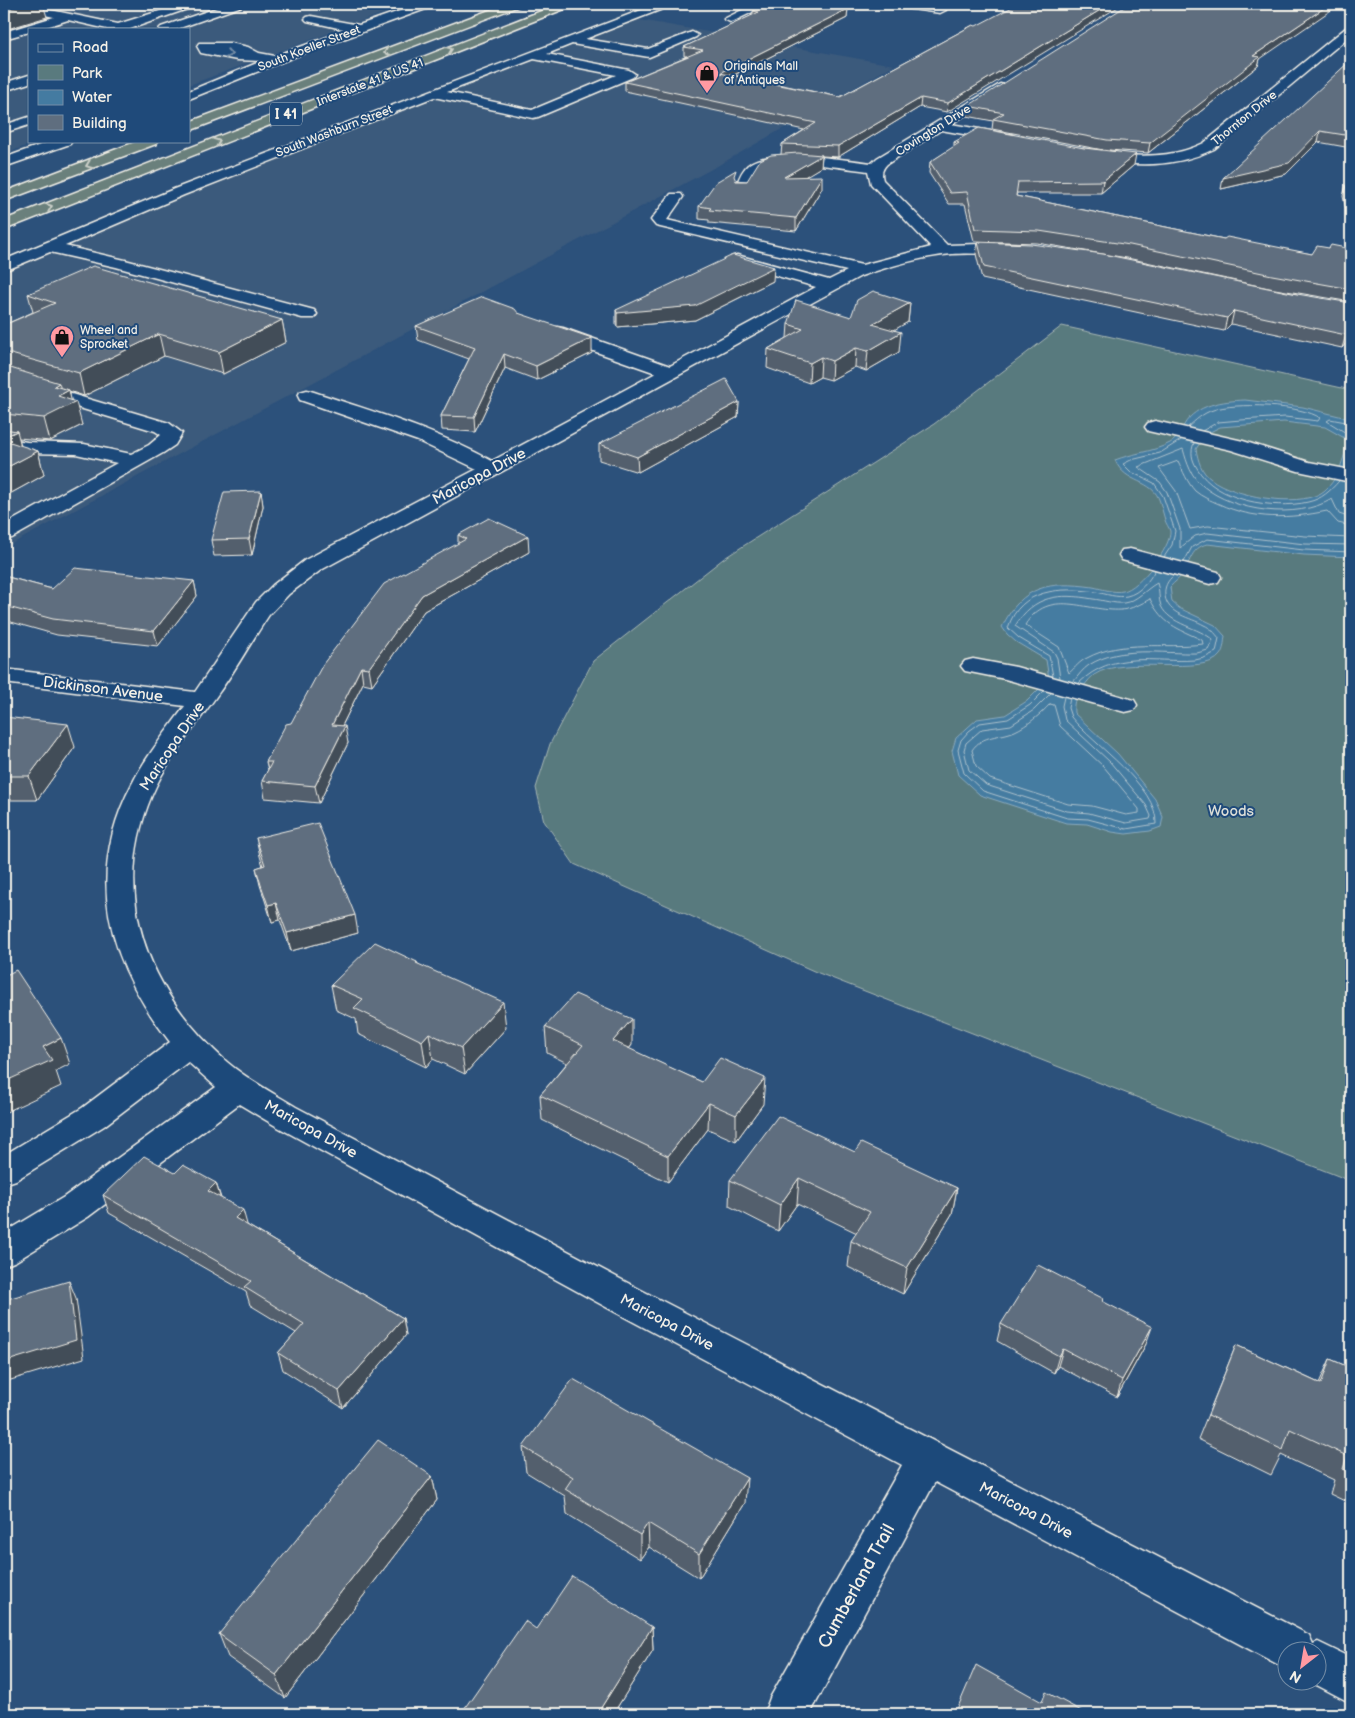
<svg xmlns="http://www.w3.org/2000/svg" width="1355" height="1718" font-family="'Balsamiq Sans',sans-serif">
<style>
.built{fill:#3b5a7c}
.green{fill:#597a7e;stroke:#a6b6b3}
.water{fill:#447ba1;stroke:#8aaabd;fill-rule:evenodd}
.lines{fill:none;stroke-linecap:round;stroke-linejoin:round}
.shore{stroke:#aec2cc;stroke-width:1}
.minor-casing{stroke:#f4f1e8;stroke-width:3}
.highway-casing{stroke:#f4f1e8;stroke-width:3}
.minor{fill:#1f4a7a;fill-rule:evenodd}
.highway{fill:#6a807c;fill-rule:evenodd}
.wall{fill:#525f6d;stroke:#f4f1e8}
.shaded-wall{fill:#424d59;stroke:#f4f1e8}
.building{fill:#5f6e7f;stroke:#f4f1e8}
.oneway{stroke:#cbcfc8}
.oneway2{stroke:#748da6}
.labels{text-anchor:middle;stroke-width:4;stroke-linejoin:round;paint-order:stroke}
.far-street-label{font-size:12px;fill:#f4f1e8;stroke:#1f4a7a}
.far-poi-label{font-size:12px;fill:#f4f1e8;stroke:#1f4a7a;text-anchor:start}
.shield{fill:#1f4a7a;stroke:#b4bfc7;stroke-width:1}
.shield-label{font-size:14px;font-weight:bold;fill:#f4f1e8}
.street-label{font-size:15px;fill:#f4f1e8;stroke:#1f4a7a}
.park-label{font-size:15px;fill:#dddfd8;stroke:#1f4a7a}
.near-street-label{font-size:18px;fill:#f4f1e8;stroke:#1f4a7a}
</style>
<rect width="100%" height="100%" fill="#2c517b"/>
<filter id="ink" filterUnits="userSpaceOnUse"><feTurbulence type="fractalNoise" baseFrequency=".02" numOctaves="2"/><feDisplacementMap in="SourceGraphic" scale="10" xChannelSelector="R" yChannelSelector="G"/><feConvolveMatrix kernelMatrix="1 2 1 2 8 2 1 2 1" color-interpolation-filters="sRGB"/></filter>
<g filter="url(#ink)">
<!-- built -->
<path class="built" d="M4,4h404l-219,81v-56h-160v112h10l-35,13z
M629,18l265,47 -175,100 -715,383v-282l175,-74z"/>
<!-- green -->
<path class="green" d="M1062,326l289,64v791l-535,-209 -242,-108 -30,-43 -8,-33 14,-44 43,-83 130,-102 211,-135z"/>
<!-- water -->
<path class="water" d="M1245,400l58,7 48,12v72l-6,12 6,4v50l-47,-2 -97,-11c-16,4 -16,17 -24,29 -3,6 -9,9 -13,14l2,15 7,6 36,17 10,11c-1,6 -1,14 -5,19 -15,22 -96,-1 -126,20 -3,2 -7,7 -10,11 -8,9 -11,15 -10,27l44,41 37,45 8,18 -2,10 -11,4 -24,3 -14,-2 -25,-8 -21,-1 -86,-28 -22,-20 -6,-24 4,-13 21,-19 28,-4 22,-14 22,-22 -3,-19 -30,-18 -9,-8 -5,-7c20,-42 48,-46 91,-40 10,2 21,6 30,4 16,-2 49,-45 47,-60 -1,-4 -4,-7 -5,-11 -2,-6 -3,-12 -5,-18 -7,-24 -35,-17 -45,-42 18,-7 38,-8 55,-17 8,-4 9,-11 14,-18 12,-21 39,-24 61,-25zM1284,422l41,5 23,13c-4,18 -10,42 -27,53 -25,15 -88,3 -110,-14 -10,-7 -13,-19 -15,-30l10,-15 14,-7z"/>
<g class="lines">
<!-- shore -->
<path class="shore" d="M1351,423l-21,-4 -3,2 24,15
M1188,427c8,-7 15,-14 25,-17 21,-8 90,-5 107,8l-2,3 -33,-4 -44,3 -23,2 -16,9
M1194,443c-4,9 -2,17 3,25 18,33 77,42 111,34 14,-3 22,-11 31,-21
M1351,518l-12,-4 -7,-15c-35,21 -98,13 -129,-13 -12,-9 -16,-23 -20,-37l-45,18 22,15 7,10 13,37v19l15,-12 12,-3 98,11 46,1
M1351,526l-13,-3 -11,-12c-38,8 -73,9 -108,-7 -9,-4 -17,-7 -24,-13 -8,-9 -12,-20 -17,-30l-19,7 17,23 14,38 18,-3 97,10 46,2
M1164,557l8,-12 3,-14 -12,-35 -9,-13 -23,-11 -8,-8 8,-4 29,-7 21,-13
M1184,562l8,-15 15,-8 97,11 47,2
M1150,599c13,26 27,29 52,41l1,4c-38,5 -81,-5 -116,14 -7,3 -12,10 -18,15l-10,-26 -34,-22c24,-38 61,-13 96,-15 11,-1 20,-6 29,-11z
M1053,676l-4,-20 -30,-18 -11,-10c12,-40 54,-41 88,-36 10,2 21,6 31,4 13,-3 22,-15 28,-26
M1060,678l-3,-20 -3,-6 -39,-26c19,-31 44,-33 78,-27 10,1 21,5 31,4 13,-2 22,-14 33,-20 3,7 1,16 4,23 9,19 38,21 52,34l-5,10 -11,3c-35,1 -76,-8 -108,12 -6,4 -11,11 -16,17
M1079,683c35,-34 73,-20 116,-23l9,-2 12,-6 3,-14c-4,-5 -8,-10 -15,-13 -14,-8 -36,-10 -39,-29 -1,-9 2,-15 9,-21
M1044,691l-14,14 -22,14 -28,4 -11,8 -8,9 -3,10 6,23 19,18 84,27 21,1 38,10 30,-5c2,-38 -63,-79 -85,-107l-3,-9 2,-10
M1051,693l-17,17 -23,15 -29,4 -16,14 -2,7 5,20 17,15 81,26 22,2 37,10 24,-4 1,-3 -5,-11 -36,-43 -45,-42 -3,-14 2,-9
M1050,704l4,1 6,21 44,41 35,42v4l-13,2 -34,-9 -24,-2 -78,-25 -14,-13 -4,-16c11,-16 27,-12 43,-19 13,-6 25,-16 35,-27z"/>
<!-- minor casing -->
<g class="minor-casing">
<path id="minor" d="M4,4h18l96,20 64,-20h8l2,2 -2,2 -60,21h-23l-39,-9 -28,9h-11v3l-25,7v-7l50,-15 -50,-11z
M228,4h16l-2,2 -65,23h-18l2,-2z
M420,4h16l-2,2 -135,49 -110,44v-8l73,-30 -25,-1 -36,-7 -4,-7 2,-3h31l18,4 11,6 16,3 72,-26 -40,-9 -2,-2 2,-2 4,-1 48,9z
M657,4h15l-2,2 -85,33 63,10 44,-17 6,3 -2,2 -47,20 -77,-13 -25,10 82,16 6,4 -2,3 -95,40 -5,1 -99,-21 -250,98 -119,51 60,14 189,50 3,4 -3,4h-12l-186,-51 -66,-15 -46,19v-11l170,-71zM534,59l82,16 -84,35 -85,-18z
M754,4h15l-35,17 -4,1 -6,-3z
M892,4c13,-1 45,-2 54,6l-6,3 -42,-6z
M1351,26v9l-137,114c-37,18 -80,19 -120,9l-2,-3c7,-8 25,-1 34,0 28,2 53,0 78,-12l143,-116z
M29,75v8l-25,8v-8z
M1000,84l4,1 2,3 -2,3 -53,33 62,11 2,3 -2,3 -5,1 -67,-12 -54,34c-5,5 -6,9 -4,16l64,65 66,-2 6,2 2,3 -2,3c-18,5 -47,1 -67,3 -32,3 -61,12 -91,22l-540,294 -32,24 -20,21c-17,25 -31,51 -49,76 -23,34 -52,66 -68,104 -43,102 -4,197 75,267 21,18 46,31 69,45l345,183 668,345 4,9 5,-2 33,16v45l-44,-23h11v-30h-30v19l-9,-4 -344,-183 -125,232h-46l6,-16 132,-233 -287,-153 -341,-187 -35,-21 -151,113 -72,44 -12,5v-33l60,-36 152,-110 -28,-25 -84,64 -88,54 -12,4v-29l78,-47 88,-66c-61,-78 -87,-165 -38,-258 14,-28 35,-53 53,-78l-181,-23v-14l191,23 61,-90 17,-17 32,-25 172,-91 -59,-28 -118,-41 -2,-4 2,-4 7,-2 7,2c60,20 122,38 178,69l164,-88 -105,-37 -3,-4 3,-4 6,-1 6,1 107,38 146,-79 -85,-24 -2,-3 2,-3 6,-2 92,25 18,-9 -191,-45 -5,-6 20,-26h10l2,3 -16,23 195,45 69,-18 -60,-63 -3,-13c-25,-3 -87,-14 -107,-2 -8,5 -9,16 -14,23h-10l-2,-3c3,-8 6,-18 13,-24 20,-18 98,-5 124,-2l5,-5z
M29,117v8l-25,8v-8z
M51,141h21l-2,3 -66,23v-9z
M4,374l165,49 13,10 -7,12 -12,8 -151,85 -8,1v-14l113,-62 -41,-9 -49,-1 -23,-3v-12l23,4 57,2 47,10 18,-9 12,-10 -6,-4 -151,-46z
M1155,421l88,20 66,21 42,8v12l-53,-11 -67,-21 -83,-19 -3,-4 3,-4z
M1130,549l88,23 3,5 -3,5 -8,2 -88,-24 -3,-5 3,-5z
M973,659l43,8 118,33 3,5 -3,5 -9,2 -120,-33 -40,-8 -4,-5 4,-5z"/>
</g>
<!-- highway casing -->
<g class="highway-casing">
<path id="highway" d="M506,4h15l-2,2 -330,125v-9z
M559,4h15l-2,2 -568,224v-10z
M138,141h20l-2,3 -152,57v-9z"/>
</g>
<!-- minor -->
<use href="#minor" class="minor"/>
<!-- highway -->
<use href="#highway" class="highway"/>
</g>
<!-- wall -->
<path class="wall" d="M769,4h89l-11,5v9l-113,57 106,22 133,-72 -26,87 -27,-5 -82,50 -16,-1 -1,11 -16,9 17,12 -26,43 -87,-8v-3l-10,-1v-13l36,-26 12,1 34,-27 1,-10 22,-14 -179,-39v-9l62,-26h-3v-9l69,-32v-4z
M1260,59l-2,7 -110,87 -39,-3 25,15 -33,28h-84l-1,3 208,43 88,15 17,-6 22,1v53l-82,-14 -142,-30 -90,-15 -63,-2 -9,-37h-16l-20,-31 1,-11 24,-15v-5l130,6 19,2 -111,-21 1,-8 -26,-5 1,-10z
M1351,60v88l-33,-6 -32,32 -65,15z
M1351,181v52l-8,-37 3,-11z
M978,242l319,52 54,43 -9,11 -111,-24 -7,7 -242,-52 -6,-25z
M773,281l-78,39 -78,7 -1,-3v-14z
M28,294l254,26 4,22 -63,32 -59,-18 -80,40 -15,-5 2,9 11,25 -32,16 -31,-3 2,8 17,5 6,24 -40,22v-172l29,-13z
M910,303l-2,19 -15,8 6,22 -33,19 -11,-4 -24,13 -11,-3 -11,6 -42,-15 1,-19 19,-11 1,-14 63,-7z
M518,313l74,40 -55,27 -32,-12 -30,64 -33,-2 -1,-14 28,-57 -51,-19 -2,-14z
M739,402l-1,15 -100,55 -39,-12v-16z
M261,491l2,15 -11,49 -38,1 -3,-16z
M458,535l71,17 -105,59 -52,74 -9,-2 -21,43 6,17 -29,60 -54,-5 -3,-17 6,-11 -2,-8 25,-39 167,-179z
M4,576l48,13 142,-8 3,15 -39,50 -101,-11 -53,-15z
M4,717l71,30 -38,53h-33z
M256,838l102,95 -67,18 -11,-31 -8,2 -12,-37 -4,-17 7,-2 -3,-10z
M417,962l1,2 88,64 -41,46 -32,-15 -7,8 -68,-33 -2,-15 -20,-9 -5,-25z
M545,1027l87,18 -3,4 73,33 61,22 -27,37 -28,-12 -40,53 -126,-62 -2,-25 27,-32 -20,-10z
M855,1152l102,36 -5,26 -49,80 -55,-27 3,-26 6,-8 -60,-29 -19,27 -49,-25 1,-26z
M175,1173l41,10 5,15 26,27 156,93 3,17 -63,73 -60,-38 -5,-17 18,-20 -46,-28 -4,-13 -137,-79 -6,-18z
M1103,1301l43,43 -29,53 -59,-31 -4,7 -57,-32 4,-17z
M1236,1345l83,38 11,-24 21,9v136l-21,-10 4,-14 -53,-25 -10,20 -73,-36z
M523,1447l222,56 -46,75 -50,-31 -9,12 -73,-45 -2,-18 -39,-24z
M432,1476l5,24 -152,198 -57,-41 -9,-23z
M652,1627l1,23 -40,64h-148l-1,-5z"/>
<!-- shaded-wall -->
<path class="shaded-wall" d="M25,4h18l4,13 -43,13v-20z
M44,4h11l-10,3z
M840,4h18l-25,12 1,-9z
M1110,4h13l-176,108 1,-9z
M1330,4h10l-80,55 -2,7 -110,87 2,-10 103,-87z
M848,9l-1,9 -127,64v-9z
M921,98l-1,9 -82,50v-11z
M1320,131l-2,11 -32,32 -65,15 2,-11z
M1136,154l-2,11 -33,28 2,-12z
M822,155l-1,12 -38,23 1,-13z
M822,176v12l-26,43v-13z
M774,267l-1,14 -78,39 -78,7v-14z
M910,303l-2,19 -37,21 1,-19z
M1234,311l-3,13 -7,7 3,-13z
M282,320l4,22 -63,32 -4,-22z
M1351,328v9l-9,11 4,-13z
M901,332l-2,20 -33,19 2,-20z
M159,334l5,22 -80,40 -5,-23z
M592,338v15l-55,27 -1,-14z
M856,348l-1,19 -24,13 1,-19z
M504,354l1,14 -30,64 -1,-15z
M821,357l-1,20 -11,6 1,-20z
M59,383l3,11 7,-4 3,14 4,-2 6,23 -32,16 -6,-23 10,-32z
M739,402l-1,15 -100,55 -1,-15z
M17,431l6,23 -19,-6v-11z
M38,451l6,24 -40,22v-28z
M261,491l2,15 -11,49 -3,-16z
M528,536l1,16 -105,59 -52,74 -3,-17 53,-73z
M194,581l3,15 -39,50 -4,-15z
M361,667l2,16 -29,59 -2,-17z
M68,724l7,23 -38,53 -8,-24z
M345,726l3,17 -29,60 -4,-17z
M276,903l4,17 -8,2 -4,-17z
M355,915l3,18 -67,18 -4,-18z
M503,1002l3,26 -41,46 -4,-26z
M632,1019v26l-18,22 -1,-26z
M429,1033l4,26 -7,8 -4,-26z
M61,1038l9,26 -14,7 5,15 -57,27v-31l39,-35z
M765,1078l-2,26 -27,37v-26z
M709,1103l-1,26 -40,53v-26z
M799,1178l-2,26 -19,27 2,-26z
M216,1183l5,17 -13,-9z
M957,1188l-5,26 -49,80 4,-26z
M243,1210l5,18 -13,-10z
M69,1281l7,17 8,60 -80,24v-20z
M403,1318l3,17 -63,73 -4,-17z
M1152,1327l-6,17 -29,53 5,-17z
M1063,1349l-5,17 -4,7 5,-17z
M432,1476l5,24 -152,198 -9,-23z
M747,1478l-2,25 -46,75v-24z
M648,1523l1,24 -9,12v-24z
M652,1627l1,23 -40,64h-16z"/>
<!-- building -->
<path class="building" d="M4,4h21l-21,6z
M769,4h71l-6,3 14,2 -128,64 120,24 133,-72 3,1 42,-22h92l-162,99 -27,-5 -83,48 -56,-2 34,-21 -191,-41 78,-32 -19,-3 75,-35 -6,-1z
M1129,4h201l-77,52 7,1 -110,86 -43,-3 -114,-21 11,-6 -36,-7z
M1351,60v76l-31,-5 -31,32 -66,15z
M979,128l105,20 52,6 -33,27 -85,1 -2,14 208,43 3,-2 85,17 5,-8 12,2 2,-3 20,4v40l-79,-14 -142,-30 -91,-14 -64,-2 -8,-37 -17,1 -20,-31 29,-19 -5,-1z
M798,153l24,2 -38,22 38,-1 -26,42 -87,-8 2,-2 -12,-2 17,-24 20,-12 -2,6 2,5h11l13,-21 11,-5z
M1351,181v26l-5,-22z
M978,242l53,2 72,10 194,40 54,9v25l-5,7 -112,-24 -7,7 -243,-51z
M733,255l41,12 -79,39 -78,7 -1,-3z
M93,266l189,54 -63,32 -60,-18 -80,39 -75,-21v-27l51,-22 -27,-9z
M873,291l37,12 -38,21 29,8 -33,19 -12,-3 -24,13 -11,-4 -11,6 -42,-14 35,-20 -15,-5 8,-24 55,17 6,-17z
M482,297l33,12 3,4 74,25 -56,28 -32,-12 -30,63 -33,-1 34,-69 -59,-21z
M4,366l55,17 -5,3 15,4 -11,6 18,6 -32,16 -40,-4z
M726,379l13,23 -102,55 -38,-13z
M4,429l13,2 -13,6z
M4,440l34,11 -34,18z
M261,491l-12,48 -38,1 13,-48z
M489,518l39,18 -106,59 -53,73 -8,-1 -29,58 13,1 -30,60 -53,-5 10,-19h-6l20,-38 5,-1 32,-59 61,-80 82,-45 -8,-4z
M75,568l119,13 -40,50 -101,-12 -49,-13v-30l48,13z
M4,717l64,7 -39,52h-25z
M318,823l37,92 -68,18 -11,-30 -8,2 -7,-20 -5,-17 9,-3 -9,-27z
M375,942l42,20 -1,1 87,39 -42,46 -32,-15 -7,8 -68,-33 9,-9 -32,-14z
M16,970l45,68 -18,9 9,13 -48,22v-106z
M575,994l57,25 -19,22 89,41 18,-24 45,20 -29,37 -27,-12 -41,53 -128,-61 43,-50 -38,-18z
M778,1116l77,36 6,-9 96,45 -50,80 -56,-27 19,-29 -71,-34 -19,27 -50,-25z
M144,1156l31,17 8,-8 33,18 -8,8 35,19 -8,8 168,100 -64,73 -61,-38 26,-29 -60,-37 7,-6 -148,-86z
M1038,1265l66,34 -2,2 50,26 -30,53 -59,-31 -4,7 -58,-32z
M69,1281l7,59 -72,22v-62z
M1236,1345l85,39 9,-25 21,9v105l-8,-4 4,-13 -57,-27 -7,21 -75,-35z
M573,1379l174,99 -48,76 -51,-31 -8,12 -75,-46 8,-12 -50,-30z
M378,1440l54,36 -156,199 -57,-41z
M572,1576l80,51 -55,87h-127l-6,-5 61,-88 11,8z
M976,1665l66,37 4,-10 41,22h-132z"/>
<!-- one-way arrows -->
<defs><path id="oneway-chevron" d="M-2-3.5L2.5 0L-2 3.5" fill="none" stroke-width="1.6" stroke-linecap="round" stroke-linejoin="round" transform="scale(1.25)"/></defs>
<g class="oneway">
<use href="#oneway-chevron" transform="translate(449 50) rotate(-21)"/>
<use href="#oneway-chevron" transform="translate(387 52) rotate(159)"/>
<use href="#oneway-chevron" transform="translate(217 142) rotate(-21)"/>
<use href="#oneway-chevron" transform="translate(89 165) rotate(159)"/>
<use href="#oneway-chevron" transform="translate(49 207) rotate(-21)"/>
</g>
<use class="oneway2" href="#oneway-chevron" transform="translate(229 54) rotate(11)"/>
</g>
<!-- icons -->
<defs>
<g id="shop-pin" transform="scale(1.25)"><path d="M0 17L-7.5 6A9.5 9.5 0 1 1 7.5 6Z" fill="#ff9aa2" stroke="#1f4a7a"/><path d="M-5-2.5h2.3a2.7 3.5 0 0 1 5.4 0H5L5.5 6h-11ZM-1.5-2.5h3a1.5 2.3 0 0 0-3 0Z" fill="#111"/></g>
</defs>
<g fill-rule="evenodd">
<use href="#shop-pin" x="707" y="73"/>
<use href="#shop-pin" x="62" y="337"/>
</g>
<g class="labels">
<!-- far-street labels -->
<g class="far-street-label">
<text transform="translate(309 48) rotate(-21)" y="4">South Koeller Street</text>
<text transform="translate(370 82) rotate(-21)" y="4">Interstate 41 &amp; US 41</text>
<text transform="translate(1244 118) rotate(-39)" y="4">Thornton Drive</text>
<text transform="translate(933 130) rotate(-32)" y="4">Covington Drive</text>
<text transform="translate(334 131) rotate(-21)" y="4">South Washburn Street</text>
</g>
<!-- far-poi labels -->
<g class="far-poi-label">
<text x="724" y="70">Originals Mall<tspan x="724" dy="14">of Antiques</tspan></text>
<text x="80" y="334">Wheel and<tspan x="80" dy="14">Sprocket</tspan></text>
</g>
<!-- shield labels -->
<rect class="shield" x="270" y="102.5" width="32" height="23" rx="4"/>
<g class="shield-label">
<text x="286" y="119">I 41</text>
</g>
<!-- street labels -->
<g class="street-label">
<text transform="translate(479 476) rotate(-28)" y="5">Maricopa Drive</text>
<text transform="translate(103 689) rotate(7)" y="5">Dickinson Avenue</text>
<text transform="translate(172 746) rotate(-56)" y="5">Maricopa Drive</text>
<text transform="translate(311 1129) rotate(29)" y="5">Maricopa Drive</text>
<text transform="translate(667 1322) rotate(28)" y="5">Maricopa Drive</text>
<text transform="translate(1026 1510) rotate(28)" y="5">Maricopa Drive</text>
</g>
<!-- park labels -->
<g class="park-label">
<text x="1231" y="816">Woods</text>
</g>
<!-- near-street labels -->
<g class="near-street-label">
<text transform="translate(856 1586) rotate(-61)" y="6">Cumberland Trail</text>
</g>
</g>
<!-- margin -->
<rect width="1355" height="1718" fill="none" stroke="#1f4a7a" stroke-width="20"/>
<rect x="10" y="10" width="1335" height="1698" fill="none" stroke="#f4f1e8" stroke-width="2" filter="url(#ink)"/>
<!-- legend -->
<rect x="28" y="28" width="162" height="115" fill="#1f4a7a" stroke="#748da6"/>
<rect x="38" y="44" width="25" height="8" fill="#1f4a7a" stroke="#748da6"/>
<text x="72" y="52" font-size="15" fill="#f4f1e8">Road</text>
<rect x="38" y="65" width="25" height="15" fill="#597a7e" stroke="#748da6"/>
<text x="72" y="78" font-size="15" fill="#f4f1e8">Park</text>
<rect x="38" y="90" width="25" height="15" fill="#447ba1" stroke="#748da6"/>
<text x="72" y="102" font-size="15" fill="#f4f1e8">Water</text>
<rect x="38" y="115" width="25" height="15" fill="#5f6e7f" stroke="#748da6"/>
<text x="72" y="128" font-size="15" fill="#f4f1e8">Building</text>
<!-- north arrow -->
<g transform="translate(1302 1666) rotate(211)"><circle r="24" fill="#1f4a7a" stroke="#748da6"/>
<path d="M0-4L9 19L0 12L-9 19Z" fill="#ff9aa2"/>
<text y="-8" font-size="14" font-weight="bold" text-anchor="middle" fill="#f4f1e8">N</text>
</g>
</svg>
